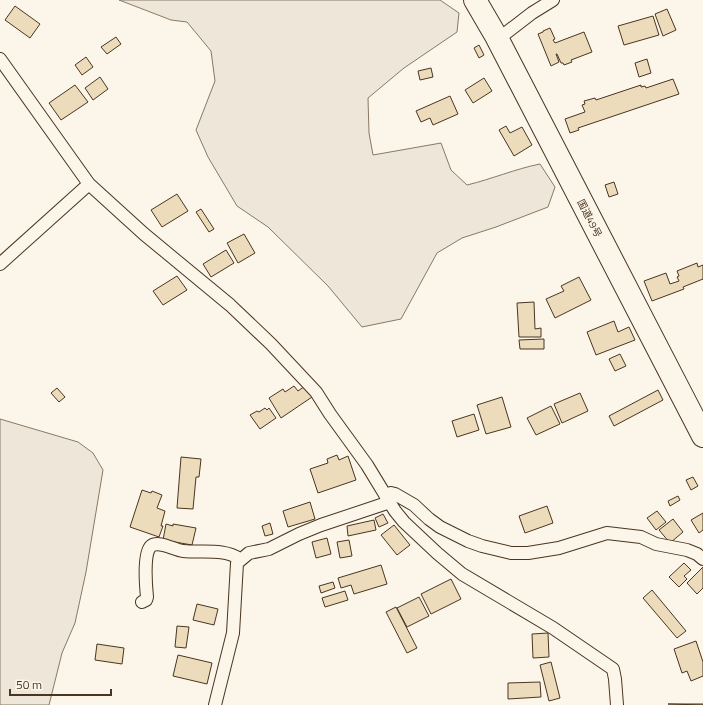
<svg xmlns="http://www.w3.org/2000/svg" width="703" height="705" font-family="'Titillium Web','Noto Sans JP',sans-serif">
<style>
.green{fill:#ede6d9;stroke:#887966}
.building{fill:#ecdcbc;stroke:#4a3520}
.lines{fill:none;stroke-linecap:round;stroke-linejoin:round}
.street-casing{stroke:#4a3520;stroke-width:14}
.highway-casing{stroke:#4a3520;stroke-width:24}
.street{stroke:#fbf6e9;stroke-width:12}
.highway{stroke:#fbf6e9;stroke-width:22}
.labels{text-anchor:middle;stroke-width:3;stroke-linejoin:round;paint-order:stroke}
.street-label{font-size:10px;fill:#4a3520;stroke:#fbf6e9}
</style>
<rect width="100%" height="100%" fill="#fbf6e9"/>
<!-- green -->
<path class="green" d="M119,0h321l19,13 -2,19 -53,36 -36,30 1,35 4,22 68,-12 10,27 16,15c25,-6 48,-16 73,-21l15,23 -7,20 -52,20 -34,11 -25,15 -36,66 -39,8 -34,-41 -60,-59 -31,-21 -29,-49 -12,-27 19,-49 -4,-30 -24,-29 -16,-2z
M0,419l78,23 15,11 10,17 -17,102 -11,51 -13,30 -13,52h-49z"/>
<!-- building -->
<path class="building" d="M15,6l25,18 -10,14 -25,-18z
M667,9l9,21 -13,6 -8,-22z
M653,16l6,19 -35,10 -6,-19z
M550,28l5,11 -2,1 2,3 29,-11 8,20 -21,8 1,2 -8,3 -1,-2h-2l-4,-9h-1l3,8 -8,4 -13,-32 5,-2v-1z
M116,37l5,7 -14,10 -6,-7z
M479,45l5,10 -5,3 -5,-10z
M86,57l7,10 -11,8 -7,-10z
M647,59l4,14 -12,4 -4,-14z
M431,68l2,9 -13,3 -2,-9z
M100,77l8,12 -15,11 -8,-12z
M484,78l8,13 -19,12 -8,-13z
M673,79l6,15 -101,34 1,2 -9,3 -5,-14 20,-7 -3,-7 3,-1 -1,-3 11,-3 1,2 45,-15v2l4,-1 1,2z
M75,85l13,17 -27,18 -12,-17z
M450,96l8,18 -25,11 -3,-7 -9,4 -5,-11z
M506,126l4,7 12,-6 10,18 -18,11 -15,-26z
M614,182l4,12 -9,3 -4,-12z
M177,194l11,17 -26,16 -11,-17z
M201,209l13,20 -5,3 -13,-20z
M244,234l11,19 -17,10 -11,-20z
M226,250l8,13 -23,14 -8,-13z
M697,263l1,4 5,-2v14l-20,8 1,2 -32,12 -8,-20 22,-8 4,11 9,-3 -2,-4 2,-1 -2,-5z
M177,276l10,14 -24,15 -10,-14z
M579,277l12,23 -36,18 -9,-19 18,-8 -3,-5z
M534,302l1,27 6,-1v9h-22l-2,-34z
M614,321l4,11 11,-5 6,13 -39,15 -9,-23z
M544,339v10h-24l-1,-9z
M620,354l6,12 -11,5 -6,-12z
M294,386l4,5 7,-5 7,11 -31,21 -12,-20 14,-9 2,3z
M57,388l8,9 -6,5 -8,-9z
M658,390l5,10 -49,26 -5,-10z
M580,393l8,18 -26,12 -8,-19z
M502,397l9,30 -25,7 -9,-29z
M551,406l9,18 -24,11 -9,-17z
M265,408l2,2 2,-2 7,10 -16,11 -10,-14 7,-4 2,1z
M474,414l5,16 -22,7 -5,-16z
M337,455l2,5 9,-4 8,24 -38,13 -8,-24 18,-6 -1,-4z
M181,457l20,2 -2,18h-3l-3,32 -16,-1z
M693,477l5,9 -7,4 -5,-10z
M142,490l9,3 1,-2 10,4 -5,13 8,3 -4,15h2l-4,11 -29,-10z
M678,496l2,4 -10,6 -2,-5z
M310,502l5,17 -27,8 -5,-16z
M547,506l6,17 -28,10 -6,-17z
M657,511l9,11 -10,8 -9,-12z
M703,513v17l-4,3 -8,-13z
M383,514l5,9 -9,4 -4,-9z
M673,519l10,13 -13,11 -11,-13z
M374,520l2,10 -28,6 -1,-10z
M270,523l3,11 -8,2 -3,-10z
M166,524l7,2v-2l23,4 -4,17 -29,-5z
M394,525l16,20 -13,10 -16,-20z
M327,538l4,16 -15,4 -4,-16z
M349,540l3,16 -12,2 -3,-16z
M684,563l7,7 -7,6 3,3 -8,8 -10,-10z
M381,565l6,19 -33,10 -3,-9 -10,3 -3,-10z
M703,567v21l-6,6 -10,-11z
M451,579l10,20 -30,15 -10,-20z
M333,582l2,6 -14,5 -2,-7z
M652,590l34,41 -9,7 -34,-40z
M345,591l3,9 -23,7 -3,-9z
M419,597l10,19 -22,11 -10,-19z
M197,604l21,5 -4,16 -21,-5z
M396,607l21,41 -10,5 -21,-41z
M177,626l12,1 -3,21 -11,-1z
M548,633l1,24 -16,1 -1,-24z
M696,641l7,21v14l-12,5 -4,-10 -5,2 -8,-24z
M97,644l27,4 -2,16 -27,-4z
M178,655l34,8 -5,21 -34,-8z
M551,662l9,36 -11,3 -9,-36z
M540,682l1,15 -33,2v-16z
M668,704h35v1z"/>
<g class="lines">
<!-- street casing -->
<g class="street-casing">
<path id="street" d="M496,36l10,-3 26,-20 21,-13
M0,59l89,125 55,50 86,71 41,39 45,48 14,22 37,51 28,46 9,11 33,31 25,21 91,54 60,41 2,10 2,26
M0,264l89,-80
M385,495l6,-2 4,1 19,11 15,14 11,8 28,14 14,5 29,7h17l31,-5 48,-15 34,4 15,7 31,6 10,4 6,5
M142,602l4,-2 1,-3c-1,-10 -4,-44 4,-51 8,-6 23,4 32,5 20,2 40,-3 57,8
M215,705l18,-72 4,-70 12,-10 20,-4 30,-15 22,-9 69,-23"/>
</g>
<!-- highway casing -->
<g class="highway-casing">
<path id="highway" d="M475,0l21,36 207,400"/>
</g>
<!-- street -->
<use href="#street" class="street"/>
<!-- highway -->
<use href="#highway" class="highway"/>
</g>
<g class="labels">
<!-- street labels -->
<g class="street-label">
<text transform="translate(590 218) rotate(63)" y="4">国道49号</text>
</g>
</g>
<!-- scale -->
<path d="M10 689v6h101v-6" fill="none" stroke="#4a3520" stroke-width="2"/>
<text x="16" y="689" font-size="12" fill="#4a3520" stroke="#fbf6e9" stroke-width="3" paint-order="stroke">50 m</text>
</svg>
